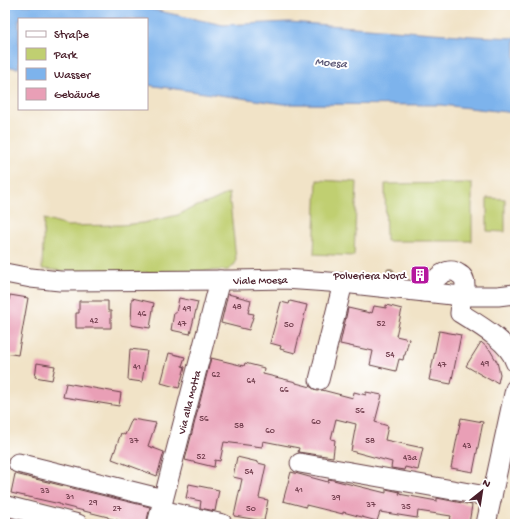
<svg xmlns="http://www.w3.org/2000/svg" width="520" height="529" font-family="'Gochi Hand',sans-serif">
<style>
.green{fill:#c0cf71;stroke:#85774e}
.water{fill:#7db3ec;stroke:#64698c}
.building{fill:#e99fb6}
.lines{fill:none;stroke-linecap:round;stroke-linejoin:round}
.minor-casing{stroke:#633c42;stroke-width:21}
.minor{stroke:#fff;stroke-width:19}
.tree{fill:#a8947d}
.labels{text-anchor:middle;stroke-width:4;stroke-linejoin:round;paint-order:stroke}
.number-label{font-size:9px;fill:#723f4e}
.poi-label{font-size:11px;fill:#4a1f2b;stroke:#fff;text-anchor:end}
.street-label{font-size:11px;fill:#4a1f2b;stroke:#fff}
.water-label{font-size:12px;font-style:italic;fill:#5e5a78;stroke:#fff}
</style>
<rect width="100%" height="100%" fill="#fff"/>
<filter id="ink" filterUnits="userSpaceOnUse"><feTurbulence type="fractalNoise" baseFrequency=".025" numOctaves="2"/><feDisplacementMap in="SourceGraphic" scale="8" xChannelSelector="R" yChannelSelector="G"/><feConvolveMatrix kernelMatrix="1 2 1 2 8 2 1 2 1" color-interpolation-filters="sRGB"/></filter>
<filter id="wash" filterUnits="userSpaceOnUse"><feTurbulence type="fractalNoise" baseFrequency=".012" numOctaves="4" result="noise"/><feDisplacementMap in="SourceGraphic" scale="16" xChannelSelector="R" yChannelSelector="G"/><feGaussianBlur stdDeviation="0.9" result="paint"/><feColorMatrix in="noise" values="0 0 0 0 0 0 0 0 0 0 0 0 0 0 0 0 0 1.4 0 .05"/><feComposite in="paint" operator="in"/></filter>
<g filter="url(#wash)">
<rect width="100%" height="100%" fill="#f1e3c7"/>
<!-- green -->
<path class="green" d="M317,180l40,2 -3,74 -40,-2z
M472,183v58h-86l-1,-57z
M229,193l7,66 -1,5 -6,6 -44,2 -98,1 -45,-4 2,-50 23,7 54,-1 22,-2 35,-8 14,-7 20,-7z
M487,198l18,1v33l-18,-1z"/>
<!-- water -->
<path class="water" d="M5,5h126l92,20 66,-3 183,14 43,2v75l-74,-8 -157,-1 -137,-19v-66h-128v49l-14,-1z"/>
<g id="blocks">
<!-- building -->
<path class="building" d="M228,294l23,6 -3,13 6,1 -5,16 -28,-7z
M10,295l18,3 -10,57 -13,-2v-30z
M132,298l22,5 -4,25 -19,-3z
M179,298l19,4 -8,32 -19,-4 3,-17h2z
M79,301h29v10h3v17h-35v-15h3z
M290,301l17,4 -12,48 -15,-4 1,-3 -11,-3 11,-41 8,2z
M386,305l16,4 -6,27 13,3 -4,16h-1l-1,5 -4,-1 -3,12 -26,-6 3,-14 -33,-7 8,-36 22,5v-1l2,1 2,-7 12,2z
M439,331l22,4 -10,49 -22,-4z
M481,342l9,8 7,12 3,12 -2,9 -5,-3 -1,1 -26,-15z
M130,349l17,2 -5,31 -14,-2z
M169,353l16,4 -3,9 3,1 -6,21 -18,-5z
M211,358l33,8 1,-3 19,5 -1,6 33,8v1l15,4 6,4 5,-1 31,8 1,-6 12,3v-3l16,3 -7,27 13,4 -3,14 38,8 -5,22 -13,-3 -1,3 -13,-2 1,-6 -41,-11 5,-27 -20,-5 -5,20 4,1 -2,17 -35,-5 1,-4 -36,-7 -1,6 -38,-5 -4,19 -5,-1 -1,7 -29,-7z
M37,363l18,3 -3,14 -17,-3z
M66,383l55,10 -2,13 -56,-9z
M461,418l22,4 -10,50 -22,-4z
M132,419l24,4 -8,23 16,6 -7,24 -45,-17 9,-26 4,2z
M237,457l21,5v1l8,2 -7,33 9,2 -4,21 -30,-5 8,-37 -9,-2z
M291,472l37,10 1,-3 57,14v-4l14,3 -1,2 38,7v-3l35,7 -3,19h-20l2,-8 -33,-5 -1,7 -37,-6 -3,9 -34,-9v2l-37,-9v2l-23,-6z
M15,474l135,33 -4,17h-10l-15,-3 -13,-3v-1l-48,-12v-1l-49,-11z
M189,484l30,6 -4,21 -15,-3 1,-7 -15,-3z"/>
</g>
</g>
<g filter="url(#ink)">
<use href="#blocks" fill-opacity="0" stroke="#633c42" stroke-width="1"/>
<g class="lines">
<!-- minor casing -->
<g class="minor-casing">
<g id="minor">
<path id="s1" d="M5,273l26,5 29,3 174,-1 51,-1 58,4 118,13h37l17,-2"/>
<path d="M424,292c7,-8 22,-29 35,-18 4,2 6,6 6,11 0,4 -3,8 -4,12 -1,5 0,10 -1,16 16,10 50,29 55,49"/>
<path d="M319,380l24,-97"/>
<path d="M18,463l145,36"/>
<path d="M300,463l192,34"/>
<path d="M7,506l71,18"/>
<path d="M161,510l62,14"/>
<path id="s2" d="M157,524l63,-244"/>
<path d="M486,524l29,-135"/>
</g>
</g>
<!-- minor -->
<use href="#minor" class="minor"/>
</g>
<!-- trees -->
<circle class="tree" cx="390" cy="273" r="5"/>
</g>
<!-- icons -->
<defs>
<g id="building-square" transform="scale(1)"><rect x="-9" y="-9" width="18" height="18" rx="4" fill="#b5179e" stroke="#fff"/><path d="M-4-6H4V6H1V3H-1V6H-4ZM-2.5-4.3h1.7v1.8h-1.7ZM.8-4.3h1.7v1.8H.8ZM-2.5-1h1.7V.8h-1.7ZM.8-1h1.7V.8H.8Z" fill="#fff"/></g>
</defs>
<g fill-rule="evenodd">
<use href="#building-square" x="420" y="275"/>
</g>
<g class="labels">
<!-- number labels -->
<g class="number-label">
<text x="237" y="309">48</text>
<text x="187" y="311">49</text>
<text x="142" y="316">46</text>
<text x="94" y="323">42</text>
<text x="182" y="326">47</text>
<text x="381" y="326">52</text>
<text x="289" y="327">50</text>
<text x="390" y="357">54</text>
<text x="485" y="366">49</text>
<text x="442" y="367">47</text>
<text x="137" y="369">41</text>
<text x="216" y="377">62</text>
<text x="251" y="383">64</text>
<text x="284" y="392">66</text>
<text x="360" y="413">56</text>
<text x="204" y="421">56</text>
<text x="316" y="424">60</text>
<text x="239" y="428">58</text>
<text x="270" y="433">60</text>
<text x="134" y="443">37</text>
<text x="370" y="443">58</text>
<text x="467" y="448">43</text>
<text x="201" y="459">52</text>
<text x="410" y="460">43a</text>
<text x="249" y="474">54</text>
<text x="299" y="492">41</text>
<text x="45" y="493">33</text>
<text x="70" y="499">31</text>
<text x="336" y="500">39</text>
<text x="93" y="505">29</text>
<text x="371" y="507">37</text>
<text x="406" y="509">35</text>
<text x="117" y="511">27</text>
<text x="251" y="511">50</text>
</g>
<!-- poi labels -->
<g class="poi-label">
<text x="406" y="279">Polveriera Nord</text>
</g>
<!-- street labels -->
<g class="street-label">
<text dy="4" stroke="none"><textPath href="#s1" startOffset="256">Viale Moesa</textPath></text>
<text dy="4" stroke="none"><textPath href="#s2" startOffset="126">Via alla Motta</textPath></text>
</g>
<!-- water labels -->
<g class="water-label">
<text transform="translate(331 62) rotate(5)" y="4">Moesa</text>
</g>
</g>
<!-- margin -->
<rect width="520" height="529" fill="none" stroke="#fff" stroke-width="20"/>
<!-- legend -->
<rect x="18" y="18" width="130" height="92" fill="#ffffff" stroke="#b7a5aa"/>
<rect x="26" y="31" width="20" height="6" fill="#ffffff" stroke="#b7a5aa"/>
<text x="54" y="38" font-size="12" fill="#4a1f2b">Straße</text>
<rect x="26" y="48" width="20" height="12" fill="#c0cf71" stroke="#b7a5aa"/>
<text x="54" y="58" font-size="12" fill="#4a1f2b">Park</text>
<rect x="26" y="68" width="20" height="12" fill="#7db3ec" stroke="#b7a5aa"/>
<text x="54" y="78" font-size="12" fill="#4a1f2b">Wasser</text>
<rect x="26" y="88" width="20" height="12" fill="#e99fb6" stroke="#b7a5aa"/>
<text x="54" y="98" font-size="12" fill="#4a1f2b">Gebäude</text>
<!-- north arrow -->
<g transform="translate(482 491) rotate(30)" stroke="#ffffff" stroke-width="3" paint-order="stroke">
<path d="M0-3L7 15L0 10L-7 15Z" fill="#4a1f2b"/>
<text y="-6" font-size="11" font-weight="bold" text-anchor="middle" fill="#4a1f2b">N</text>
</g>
</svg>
